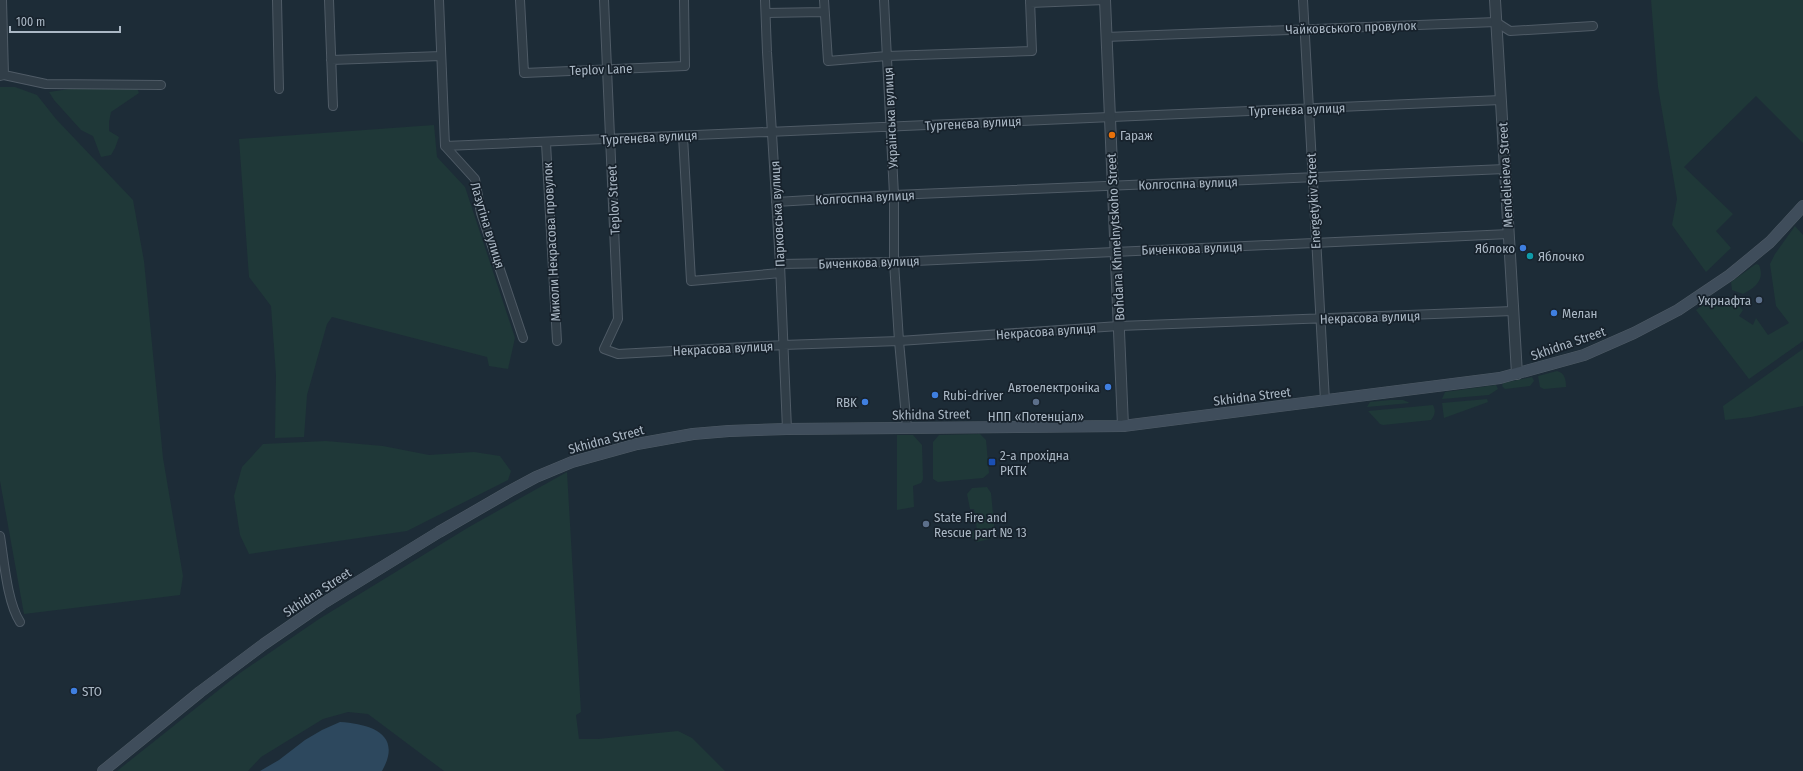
<svg xmlns="http://www.w3.org/2000/svg" width="1803" height="771" font-family="'Fira Sans Condensed',sans-serif">
<style>
.green{fill:#1f3838}
.water{fill:#2d485e}
.lines{fill:none;stroke-linecap:round;stroke-linejoin:round}
.minor-casing{stroke:#4f5b66;stroke-width:10}
.tertiary-casing{stroke:#4f5b66;stroke-width:12}
.secondary-casing{stroke:#4f5b66;stroke-width:12}
.minor{stroke:#313e48;stroke-width:8}
.tertiary{stroke:#313e48;stroke-width:10}
.secondary{stroke:#3f4d5b;stroke-width:11}
.food-dot{fill:#e8710a;stroke:#17222c;stroke-width:1.5}
.shop-dot{fill:#3f7fe0;stroke:#17222c;stroke-width:1.5}
.culture-dot{fill:#0f9aa8;stroke:#17222c;stroke-width:1.5}
.service-dot{fill:#5c6f8a;stroke:#17222c;stroke-width:1.5}
.transit-dot{fill:#1a4fb4;stroke:#17222c;stroke-width:1.5}
.labels{text-anchor:middle;stroke-width:3.5;stroke-linejoin:round;paint-order:stroke}
.street-label{font-size:13px;fill:#abb8c5;stroke:#17222c}
.poi-label{font-size:13px;fill:#abb8c5;stroke:#17222c;text-anchor:start}
</style>
<rect width="100%" height="100%" fill="#1d2c37"/>
<!-- green -->
<path class="green" d="M1651,0h152v143l-47,-47 -72,71 49,47 -17,17 15,17 -25,24 -34,-47 5,-26 -19,-112z
M0,87h15l22,8 19,24 77,81 11,61 19,197 20,118 -3,19 -156,19 -24,-133z
M83,87l54,1 2,5 -28,19 -2,10v9l10,6 -4,11 -4,7 -10,2 -8,-21 -12,-6 -27,-30 -5,-8z
M434,125l3,32 28,30 50,151 -7,31 -19,-3 -2,-9 -155,-40 -5,7 -20,71 -3,42 -29,1 1,-63 -5,-69 -22,-29 -10,-138z
M1795,226l8,9v106l-54,38 -53,-69c21,-15 26,-18 47,0l-4,6 14,9 3,-7 12,17 21,-12 -13,-17 -6,-42 5,-10z
M1756,264l3,1c6,15 -3,22 -16,29l-11,-4 -1,-8z
M1803,349v57l-52,11 -26,3 -2,-14z
M1557,371c8,2 9,9 9,16l-22,2 -4,-2 -2,-11z
M1532,377l2,4 -4,5 -25,3 -3,-3 1,-3z
M1496,385l2,4 -9,6 -47,4 3,-7z
M1487,399l1,3 -44,16 -2,-15z
M1390,400h13l7,3 -43,4 3,-5z
M1433,405c3,6 2,10 -2,15l-48,5 -3,-1 -12,-13z
M980,434l6,6 3,33 -6,5 -45,4 -5,-3v-37l6,-7z
M897,435h16l9,10 1,34 -2,4 -8,3 1,21 -17,3z
M326,441l57,5 46,9 45,-3 26,4 11,15 -3,9 -101,51 -158,23 -9,-19 -6,-39 8,-29 21,-23z
M567,472l14,240 -5,3 3,24h19l80,-8 14,7 33,33h-281l-76,-57 -20,-2 -25,7 -62,38 -13,14h-131l123,-98 79,-54 150,-92z
M987,487l4,6 4,41 -2,4 -16,4c-4,-2 -6,-5 -6,-10l6,-2 -3,-21h-4l-3,-15 5,-6z"/>
<!-- water -->
<path class="water" d="M340,722c31,2 63,12 42,49h-122l19,-11 26,-20 17,-10z"/>
<g class="lines">
<!-- minor casing -->
<g class="minor-casing">
<path id="minor" d="M2,0l2,75
M277,0l2,89
M329,0l4,106
M439,0l6,146 30,33 6,34 42,125
M520,0l4,73 161,-7 -1,-66
M604,0l14,319 -14,30 14,5 165,-9 116,-4 220,-15 394,-15
M765,0l2,52 13,212 7,165
M824,0l4,61 59,-5 145,-5 -2,-51
M884,0l10,195v67l5,79 8,87
M1303,0l22,401
M1030,3l75,-3
M766,13l58,-1
M1106,37l390,-15 14,9 83,-5
M331,60l110,-4
M0,76l4,-1 42,9 115,1
M683,136l8,145 89,-8
M546,143l11,198
M445,146l1056,-46
M776,202l118,-7 611,-26
M780,264l114,-2 615,-28
M0,536c4,24 7,66 20,86"/>
</g>
<!-- tertiary casing -->
<g class="tertiary-casing">
<path id="tertiary" d="M1105,0l18,426
M1495,0l22,374"/>
</g>
<!-- secondary casing -->
<g class="secondary-casing">
<path id="secondary" d="M103,771l97,-79 64,-48 58,-40 117,-72 71,-41 26,-14 36,-15 65,-18 56,-10 36,-3 58,-2 336,-3 377,-48 84,-23 50,-22 44,-23 52,-35 40,-33 33,-36"/>
</g>
<!-- minor -->
<use href="#minor" class="minor"/>
<!-- tertiary -->
<use href="#tertiary" class="tertiary"/>
<!-- secondary -->
<use href="#secondary" class="secondary"/>
</g>
<!-- markers -->
<circle class="food-dot" cx="1112" cy="135" r="4"/>
<g class="shop-dot">
<circle cx="1523" cy="248" r="4"/>
<circle cx="1554" cy="313" r="4"/>
<circle cx="1108" cy="387" r="4"/>
<circle cx="935" cy="395" r="4"/>
<circle cx="865" cy="402" r="4"/>
<circle cx="74" cy="691" r="4"/>
</g>
<circle class="culture-dot" cx="1530" cy="256" r="4"/>
<g class="service-dot">
<circle cx="1759" cy="300" r="4"/>
<circle cx="1036" cy="402" r="4"/>
<circle cx="926" cy="524" r="4"/>
</g>
<rect class="transit-dot" x="988" y="458" width="8" height="8" rx="2"/>
<g class="labels">
<!-- street labels -->
<g class="street-label">
<text transform="translate(1351 27) rotate(-2)" y="5">Чайковського провулок</text>
<text transform="translate(601 69) rotate(-2)" y="5">Teplov Lane</text>
<text transform="translate(1297 109) rotate(-2)" y="5">Тургенєва вулиця</text>
<text transform="translate(890 118) rotate(-93)" y="5">Українська вулиця</text>
<text transform="translate(973 123) rotate(-3)" y="5">Тургенєва вулиця</text>
<text transform="translate(649 137) rotate(-3)" y="5">Тургенєва вулиця</text>
<text transform="translate(1505 175) rotate(-93)" y="5">Mendelieieva Street</text>
<text transform="translate(1188 183) rotate(-2)" y="5">Колгоспна вулиця</text>
<text transform="translate(865 197) rotate(-3)" y="5">Колгоспна вулиця</text>
<text transform="translate(613 200) rotate(-93)" y="5">Teplov Street</text>
<text transform="translate(1313 201) rotate(-93)" y="5">Energetykiv Street</text>
<text transform="translate(777 214) rotate(-93)" y="5">Парковська вулиця</text>
<text transform="translate(488 225) rotate(73)" y="5">Лазутіна вулиця</text>
<text transform="translate(1115 237) rotate(-93)" y="5">Bohdana Khmelnytskoho Street</text>
<text transform="translate(551 242) rotate(-93)" y="5">Миколи Некрасова провулок</text>
<text transform="translate(1192 248) rotate(-2)" y="5">Биченкова вулиця</text>
<text transform="translate(869 262) rotate(-2)" y="5">Биченкова вулиця</text>
<text transform="translate(1370 317) rotate(-2)" y="5">Некрасова вулиця</text>
<text transform="translate(1046 331) rotate(-4)" y="5">Некрасова вулиця</text>
<text transform="translate(1568 343) rotate(-19)" y="5">Skhidna Street</text>
<text transform="translate(723 348) rotate(-3)" y="5">Некрасова вулиця</text>
<text transform="translate(1252 396) rotate(-7)" y="5">Skhidna Street</text>
<text transform="translate(931 414) rotate(-1)" y="5">Skhidna Street</text>
<text transform="translate(606 439) rotate(-15)" y="5">Skhidna Street</text>
<text transform="translate(317 592) rotate(-33)" y="5">Skhidna Street</text>
</g>
<!-- poi labels -->
<g class="poi-label">
<text x="1120" y="140">Гараж</text>
<text x="1515" y="253" text-anchor="end">Яблоко</text>
<text x="1538" y="261">Яблочко</text>
<text x="1751" y="305" text-anchor="end">Укрнафта</text>
<text x="1562" y="318">Мелан</text>
<text x="1100" y="392" text-anchor="end">Автоелектроніка</text>
<text x="943" y="400">Rubi-driver</text>
<text x="857" y="407" text-anchor="end">RBK</text>
<text x="1036" y="421" text-anchor="middle">НПП «Потенціал»</text>
<text x="1000" y="460">2-а прохідна<tspan x="1000" dy="15">РКТК</tspan></text>
<text x="934" y="522">State Fire and<tspan x="934" dy="15">Rescue part № 13</tspan></text>
<text x="82" y="696">STO</text>
</g>
</g>
<!-- scale -->
<path d="M10 26v6h110v-6" fill="none" stroke="#abb8c5" stroke-width="2"/>
<text x="16" y="26" font-size="12" fill="#abb8c5" stroke="#17222c" stroke-width="3" paint-order="stroke">100 m</text>
</svg>
